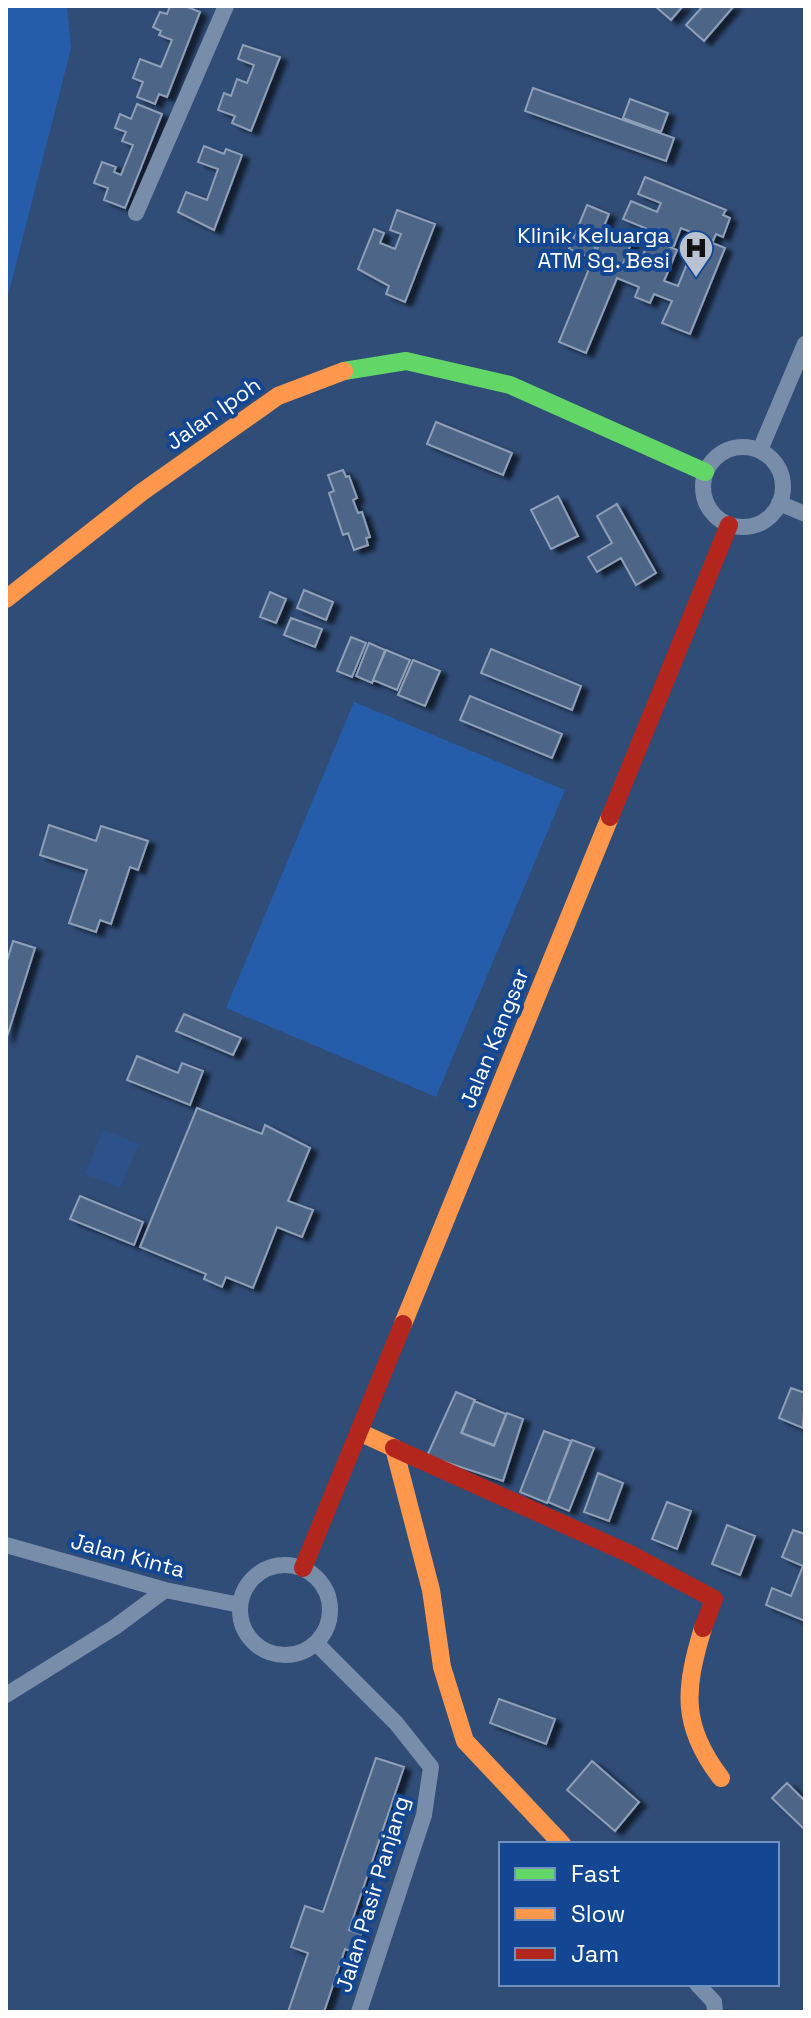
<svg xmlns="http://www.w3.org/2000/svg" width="811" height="2018" font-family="'Space Grotesk',sans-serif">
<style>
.green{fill:#265dab}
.water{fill:#2c5289}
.building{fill:#4e6586;stroke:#8e9fb7;stroke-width:2;filter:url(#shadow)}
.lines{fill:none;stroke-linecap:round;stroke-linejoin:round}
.street{stroke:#788da9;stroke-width:16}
.fast{stroke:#63d668;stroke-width:18}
.slow{stroke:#ff974d;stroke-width:18}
.jam{stroke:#b3261e;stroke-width:18}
.labels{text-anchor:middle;stroke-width:8;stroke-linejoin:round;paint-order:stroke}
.poi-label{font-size:22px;fill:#fff;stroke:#134794;text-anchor:end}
.street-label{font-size:22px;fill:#fff;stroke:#134794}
</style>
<defs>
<filter id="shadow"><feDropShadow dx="7" dy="4" stdDeviation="2" flood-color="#0009"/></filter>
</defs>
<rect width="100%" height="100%" fill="#304d77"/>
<!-- green -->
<path class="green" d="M6,6h61l4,42 -62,244 -3,1z
M354,702l211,88 -129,307 -210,-89z"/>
<!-- water -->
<path class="water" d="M103,1130l36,14 -19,44 -35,-14z"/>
<!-- building -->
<path class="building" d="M170,6h15l15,6 -33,85 -8,-3 -4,10 -18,-7 6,-15 -10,-4 7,-19 21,8 11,-27 -13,-5 2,-4 -8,-4 7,-15 7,2z
M655,6h28l-12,14z
M703,6h31l-30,35 -18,-16z
M243,45l37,12 -29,74 -19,-8 3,-7 -17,-6 6,-17 7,3 6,-17 10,4 7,-18 -16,-6z
M533,88l141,50 -8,23 -141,-50z
M630,99l38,14 -7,19 -38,-14z
M137,104l25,10 -37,94 -21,-8 4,-12 -14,-5 8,-21 14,5 -2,5 7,3 12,-30 -11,-4 4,-9 -11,-4 5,-14 11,5z
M204,146l20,8 2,-5 16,6 -28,75 -36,-18 8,-20 21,8 11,-31 -20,-7z
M645,177l81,33 -3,5 7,3 -7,19 -7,-3 -3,7 -32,-13 -7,18 -26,-11 2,-5 -27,-11 8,-18 26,11 4,-9 -23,-9z
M587,205l22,9 -18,44 -22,-9z
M397,210l38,14 -30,78 -19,-8 3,-8 -31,-17 16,-40 10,4 -4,10 15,6 6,-15 -11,-4z
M605,230l27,11 -9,23 14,6 13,-32 27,12 -13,31 14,5 20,-49 27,11 -35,86 -28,-11 10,-22 -18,-7 -4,9 -15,-6 4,-10 -22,-9 -31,75 -27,-11z
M436,422l76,31 -9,22 -76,-31z
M343,470l3,7 3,-1 8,22 -4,2 5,13 4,-1 8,25 -4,1 2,7 -14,5 -6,-17 -5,2 -14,-42 5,-2 -6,-16z
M558,496l20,40 -27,13 -20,-39z
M617,504l39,69 -20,12 -15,-27 -24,14 -9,-15 24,-14 -15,-27z
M304,590l29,12 -7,18 -29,-12z
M270,592l16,7 -10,24 -16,-6z
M291,618l31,11 -7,18 -31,-12z
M351,637l15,6 -14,34 -15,-6z
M369,643l16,7 -13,33 -16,-7z
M491,649l90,37 -9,24 -91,-37z
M386,650l24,10 -13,30 -24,-10z
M413,660l27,11 -15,35 -27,-11z
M470,696l92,38 -10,24 -92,-38z
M49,825l47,16 5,-15 47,15 -10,29 -8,-3 -19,57 -11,-4 -4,12 -27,-9 18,-53 -47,-15z
M13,941l22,7 -29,92v-76z
M184,1014l57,24 -8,17 -57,-24z
M137,1056l41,17 4,-10 21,8 -13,34 -63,-25z
M197,1108l65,26 3,-9 45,23 -22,53 25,9 -11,27 -25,-10 -24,61 -27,-11 -4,10 -18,-8 2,-5 -66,-27z
M80,1196l63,26 -9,23 -64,-26z
M791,1388l14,5 -2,35 -24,-10z
M456,1392l19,8 -14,33 33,13 13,-33 16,6 -20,62 -76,-25z
M474,1401l32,13 -12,31 -32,-12z
M544,1431l27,10 -24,62 -27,-11z
M572,1440l22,8 -25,63 -21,-9z
M598,1473l25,10 -14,38 -25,-9z
M667,1502l24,9 -14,38 -25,-10z
M727,1525l28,11 -15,39 -28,-11z
M793,1530l12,4v87l-39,-16 6,-17 19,8 12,-30 -21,-9z
M499,1699l56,20 -9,25 -56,-21z
M376,1758l28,9 -55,163 12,4 -6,19 -10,-4 -21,63h-36l20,-59 -17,-6 14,-41 18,6z
M592,1761l47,41 -24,29 -48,-41z
M787,1783l18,18v29l-33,-32z"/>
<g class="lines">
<!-- street -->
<path class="street" d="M136,213l90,-207
M703 487a40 40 0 1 1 80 0a40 40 0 1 1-80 0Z
M760,450l45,-106
M779,503l26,11
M6,1545l159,45 75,15
M240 1610a45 45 0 1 1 90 0a45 45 0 1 1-90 0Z
M316,1643l80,80 35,44 -7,48 -65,197
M6,1695l109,-68 50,-37
M697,1984l17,18 1,10"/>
<!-- fast -->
<path class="fast" d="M344,371l62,-10 104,24 195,87"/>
<!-- slow -->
<path class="slow" d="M6,599l136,-107 136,-96 66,-25
M403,1324l207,-507
M359,1432l35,16 37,142 11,77 23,74 97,103
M703,1628c-19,62 -22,98 18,150"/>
<!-- jam -->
<path class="jam" d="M610,817l119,-292
M394,1448l236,106 84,45 -11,29
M303,1568l100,-244"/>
</g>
<!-- icons -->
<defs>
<g id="hospital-pin" transform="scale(1.8)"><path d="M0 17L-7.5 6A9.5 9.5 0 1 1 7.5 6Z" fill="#b7c1cf" stroke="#134794"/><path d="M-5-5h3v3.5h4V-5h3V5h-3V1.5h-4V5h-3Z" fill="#111"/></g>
</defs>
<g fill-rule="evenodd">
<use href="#hospital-pin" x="696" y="248"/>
</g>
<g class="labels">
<!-- poi labels -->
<g class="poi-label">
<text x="670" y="243">Klinik Keluarga<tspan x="670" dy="25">ATM Sg. Besi</tspan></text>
</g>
<!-- street labels -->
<g class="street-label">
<text transform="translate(213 413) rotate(-35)" y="8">Jalan Ipoh</text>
<text transform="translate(494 1038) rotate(-68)" y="8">Jalan Kangsar</text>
<text transform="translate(128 1555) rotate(15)" y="8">Jalan Kinta</text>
<text transform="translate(372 1894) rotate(-73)" y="8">Jalan Pasir Panjang</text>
</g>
</g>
<!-- border -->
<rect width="811" height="2018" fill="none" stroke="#ffffff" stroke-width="16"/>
<!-- legend -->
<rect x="499" y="1842" width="280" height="144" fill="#134794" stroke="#7191bf" stroke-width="2"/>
<rect x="515" y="1868" width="40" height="12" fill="#63d668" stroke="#7191bf" stroke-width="2"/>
<text x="571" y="1882" font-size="24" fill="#ffffff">Fast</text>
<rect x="515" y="1908" width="40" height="12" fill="#ff974d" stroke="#7191bf" stroke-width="2"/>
<text x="571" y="1922" font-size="24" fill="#ffffff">Slow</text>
<rect x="515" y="1948" width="40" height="12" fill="#b3261e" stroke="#7191bf" stroke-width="2"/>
<text x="571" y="1962" font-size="24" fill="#ffffff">Jam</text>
</svg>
